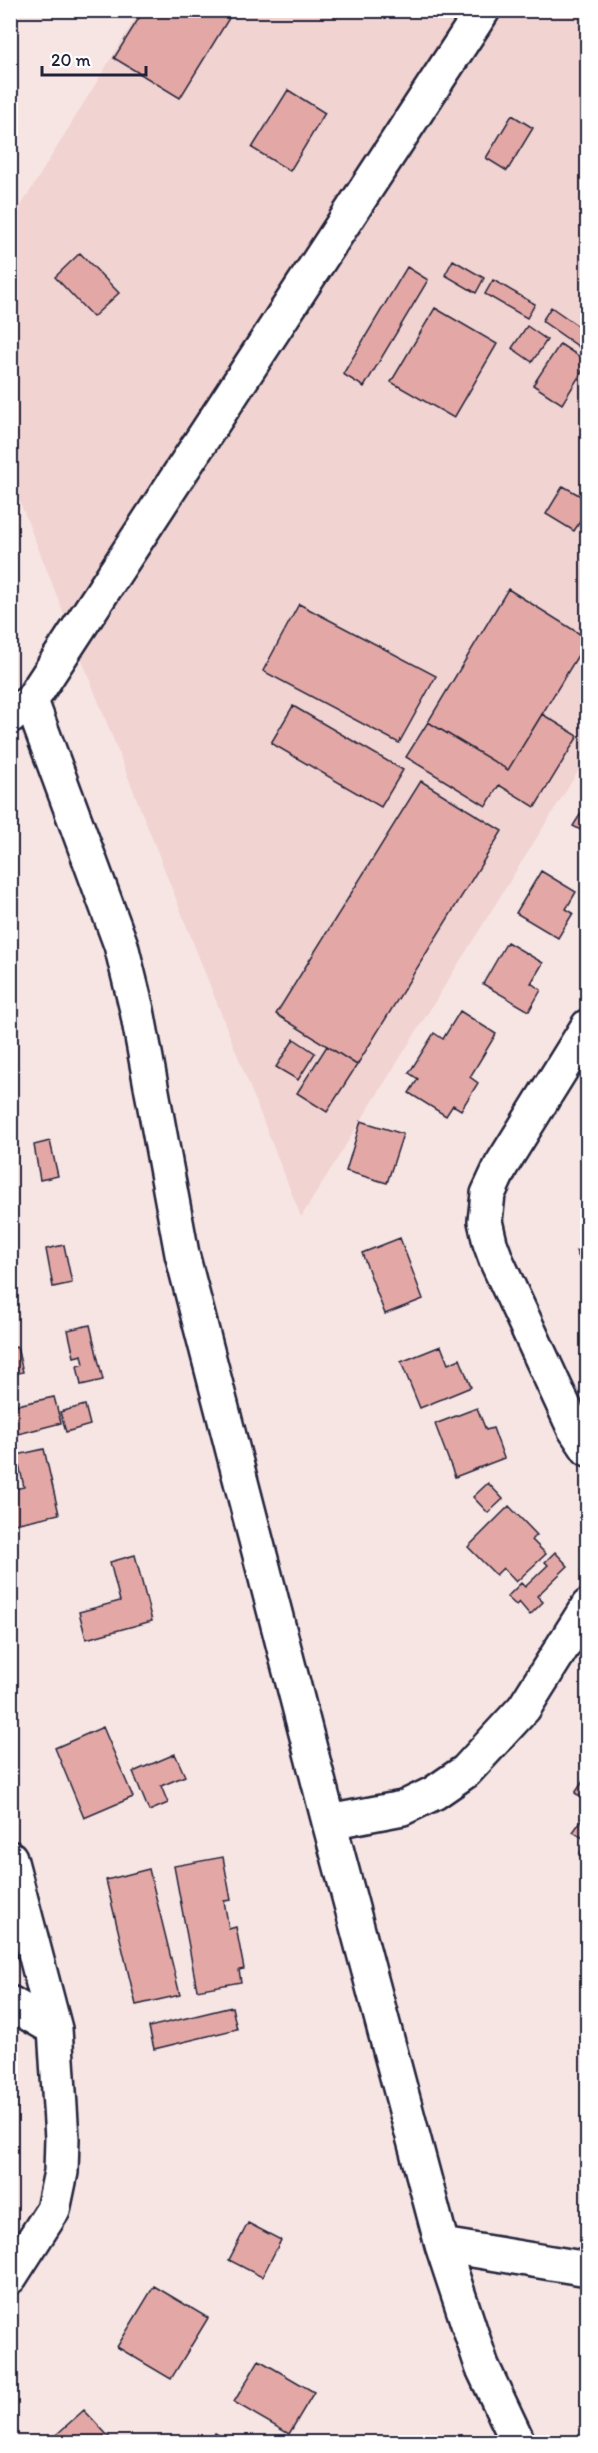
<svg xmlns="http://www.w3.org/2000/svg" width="598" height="2453" font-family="Itim,sans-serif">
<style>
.built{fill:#f1d3d1}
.building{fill:#e3a8a5;stroke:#22223b;stroke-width:1.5}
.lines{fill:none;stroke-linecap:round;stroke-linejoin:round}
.minor-casing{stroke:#22223b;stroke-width:38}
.minor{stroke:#fff;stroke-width:33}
</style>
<rect width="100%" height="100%" fill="#f7e5e4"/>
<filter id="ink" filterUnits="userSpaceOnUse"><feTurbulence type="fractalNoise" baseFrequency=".0167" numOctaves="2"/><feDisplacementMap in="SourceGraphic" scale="12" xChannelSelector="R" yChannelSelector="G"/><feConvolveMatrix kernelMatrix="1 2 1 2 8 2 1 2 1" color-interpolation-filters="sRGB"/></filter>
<g filter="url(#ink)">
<!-- built -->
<path class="built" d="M140,11h447v746l-286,460 -290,-738 -1,-255z"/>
<!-- building -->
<path class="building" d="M144,10h90l-54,88 -66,-40z
M288,90l37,23 -35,58 -38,-23z
M512,115l21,13 -26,43 -21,-13z
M80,253l39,40 -26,24 -38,-40z
M453,260l31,18 -8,15 -31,-18z
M407,267l21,13 -64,107 -21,-13z
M493,280l42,24 -8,14 -42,-24z
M551,307l37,26v20l-46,-32z
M435,308l62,36 -43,74 -63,-36z
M527,326l20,14 -15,22 -20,-14z
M560,344l28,18 -26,42 -29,-19z
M563,486l25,14v9l-14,22 -28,-17z
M508,589l80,50 -80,131 -80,-48z
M299,604l137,72 -37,67 -136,-72z
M293,706l110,64 -22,37 -110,-64z
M542,714l36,22 -43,71 -36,-22 -13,21 -80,-49 22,-35 80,48z
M421,781l81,50 -145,234 -81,-51z
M588,802v32l-15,-8z
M541,871l35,21 -10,17 7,4 -15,25 -42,-25z
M507,942l36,21 -12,20 10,7 -12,21 -46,-27z
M460,1011l36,23 -26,43 8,6 -17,27 -8,-5 -7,11 -37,-23 9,-14 -9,-6 25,-40 9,6z
M294,1039l21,14 -17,27 -22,-13z
M327,1046l30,19 -30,47 -30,-19z
M361,1121l42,13 -16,49 -41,-12z
M50,1141l8,35 -18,4 -6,-35z
M400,1238l23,61 -38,15 -23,-61z
M64,1245l8,38 -19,4 -7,-38z
M588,1246v32l-12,-27z
M90,1325l13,55 -22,5 -4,-19 7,-2 -2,-9 -8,2 -6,-27z
M441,1346l7,18 12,-5 11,28 -51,21 -19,-46z
M17,1347l6,25 -13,3v-26z
M10,1381l7,24 37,-8 7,26 -43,11 -1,-4 -7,2z
M85,1405l5,20 -24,7 -6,-20z
M477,1408l9,22 7,-2 11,30 -49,19 -20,-53z
M44,1449l15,65 -49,11v-35l14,-3 -7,-32z
M488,1483l15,16 -15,14 -15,-16z
M509,1506l28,29 -5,5 14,14 -30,28 -13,-14 -7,7 -28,-28z
M555,1552l13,14 -31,30 6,6 -13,13 -11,-13 -3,3 -9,-8 14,-14 4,4 23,-22 -3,-3z
M135,1555l17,66 -66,18 -7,-27 41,-11 -10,-39z
M103,1727l30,70 -49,21 -29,-70z
M175,1754l10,22 -24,10 7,17 -19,8 -16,-39z
M588,1774v28l-13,-9z
M588,1811v30l-15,-9z
M588,1842v30l-6,-4 5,-7 -8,-6z
M223,1857l8,43 -7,1 5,28 7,-2 8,42 -5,1 2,12 -44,8 -23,-124z
M149,1869l31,126 -44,10 -30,-125z
M232,2007l5,22 -83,20 -5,-22z
M248,2223l33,17 -19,37 -33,-17z
M154,2286l54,32 -37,61 -54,-32z
M259,2360l55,32 -25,42 -55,-32z
M84,2410l26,28 -5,4h-57z
M215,2433l16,9h-21z"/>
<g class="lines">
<!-- minor casing -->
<g class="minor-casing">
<path id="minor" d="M31,701l90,244 16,65 45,244 147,568 113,423 40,121 36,76
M10,716l21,-15 452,-691
M588,1026l-87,140 -13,28 -3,27 5,22 7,19 77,166 14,21
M329,1822l74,-14 31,-15 32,-22 58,-63 64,-102
M10,1858l45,171 7,109 -1,34 -8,38 -43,67
M10,2003l45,26
M442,2245l146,24"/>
</g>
<!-- minor -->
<use href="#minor" class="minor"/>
</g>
</g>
<!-- margin -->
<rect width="598" height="2453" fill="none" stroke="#fff" stroke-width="36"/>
<rect x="18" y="18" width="562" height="2417" fill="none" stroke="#22223b" stroke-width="2" filter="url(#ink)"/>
<!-- scale -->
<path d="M42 66v9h104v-9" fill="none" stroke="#22223b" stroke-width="3"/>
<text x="51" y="66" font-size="18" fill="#22223b" stroke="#ffffff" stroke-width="4.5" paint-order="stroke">20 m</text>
</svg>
